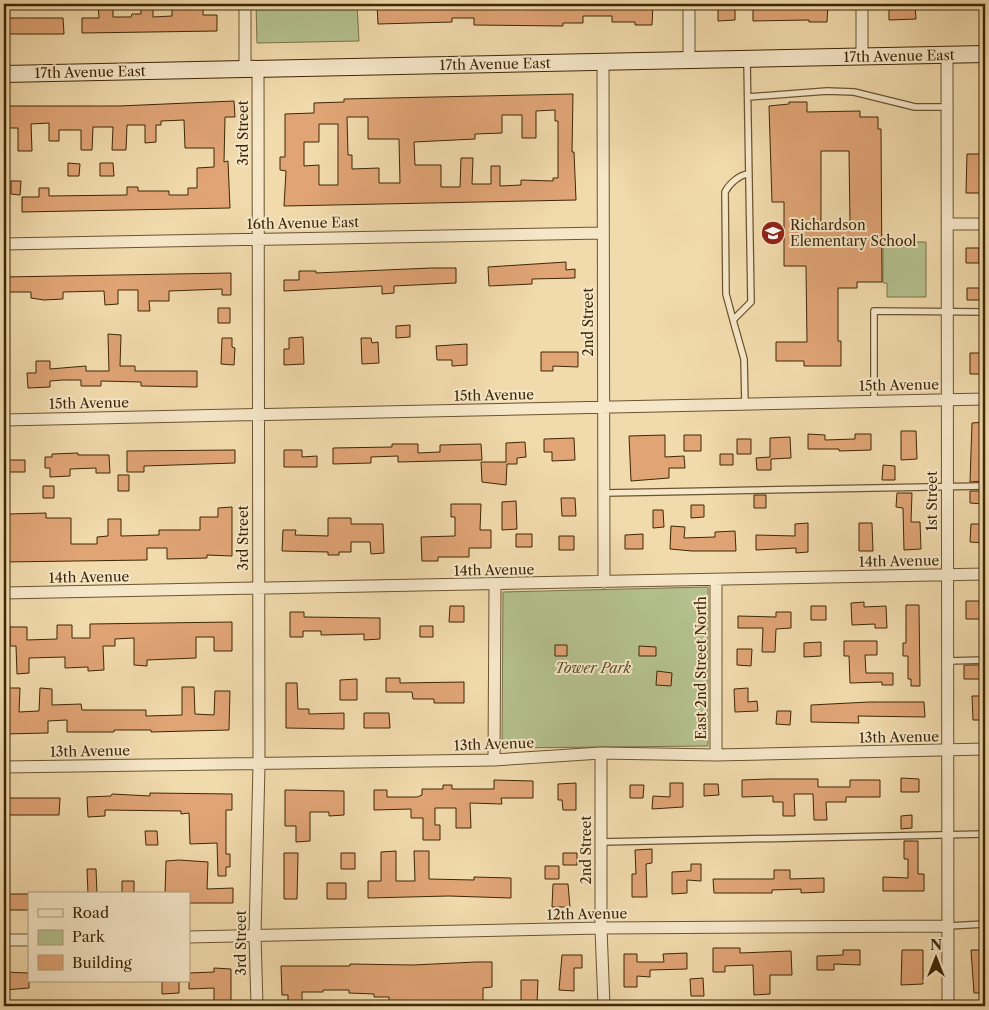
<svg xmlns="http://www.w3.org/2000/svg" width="989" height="1010" font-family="'Libre Caslon Text',serif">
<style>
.green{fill:#b4c18e;stroke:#7a744a}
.building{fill:#e0a475;stroke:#3f2705;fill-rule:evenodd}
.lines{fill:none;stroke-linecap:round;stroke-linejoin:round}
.lane-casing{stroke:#6c542f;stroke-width:8}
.street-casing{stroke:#6c542f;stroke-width:13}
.secondary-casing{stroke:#3f2705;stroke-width:18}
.lane{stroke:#f6e7c9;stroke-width:5.5}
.street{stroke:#f6e7c9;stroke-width:11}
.secondary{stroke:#f6e7c9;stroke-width:16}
.labels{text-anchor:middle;stroke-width:4;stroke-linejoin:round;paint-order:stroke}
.street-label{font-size:14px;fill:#3f2705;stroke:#f6e7c9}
.poi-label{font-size:14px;fill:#3f2705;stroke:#f6e7c9;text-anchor:start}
.park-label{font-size:14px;font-style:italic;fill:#5c4e27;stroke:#f6e7c9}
</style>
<rect width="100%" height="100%" fill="#f1daac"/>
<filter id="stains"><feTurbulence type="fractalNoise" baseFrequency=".004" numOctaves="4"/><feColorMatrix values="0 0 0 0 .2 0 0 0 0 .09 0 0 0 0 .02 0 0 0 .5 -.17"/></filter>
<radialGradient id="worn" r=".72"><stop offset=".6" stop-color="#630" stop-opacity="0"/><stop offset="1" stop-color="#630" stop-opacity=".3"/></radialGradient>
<!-- green -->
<path class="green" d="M256,4h101l2,37 -102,2z
M883,242h43v55h-39v-14h-4z
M708,587v159l-206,2 1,-156z"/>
<!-- building -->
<path class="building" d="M98,4h15v13h18l1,-3h9v-10h12v13l19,-1v-12h31v11h14v16l-135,2v-15h17z
M377,4h29v3h22v-3h63v4l46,1 30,-2v-3h31v3h38v-3h17l-1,21h-17v-3h-23v-6h-29v7h-20v3l-89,-1v-7h-22v4l-74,2z
M718,4h17v16l-17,1z
M780,4h48l-1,18h-18v-2l-56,1v-12h27z
M889,4h26l1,15 -27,1z
M4,18h59l1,16h-60z
M573,94l-1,58h2l2,48 -292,6 2,-35 -6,-1v-13h5v-43l29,-1v-10l30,-1v-3zM555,110v11h3v57h-5v3l-32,-1v5l-21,1v-20h-9v18h-19l1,-26h-12l-1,29h-19v-22h-26l-1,-23 61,-3v-5l27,-1v-18h20v23h14v-27zM347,117h21v22h31l1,44h-21v-15l-27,1v-14h-4zM319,124h19v61h-19v-20l-15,1v-24h15z
M234,101l1,16h-10l-1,45 4,-1 2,47 -208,4v-15h17v-9h10v8l78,-1v-8h11v4h31v4h19v-7h9v-20l17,-1v-19h-29l-1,-28 -23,1v4h-5v17l-11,1v-18h-18l-1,25h-14l1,-23h-20l-1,23h-11v-20h-22v11h-10v-18l-18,1 1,27h-14v-23h-14v-22h115z
M789,102h18v10l53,-1v6h18v12h3l1,153h-25v6h-19v53h3v25h-37v-5h-28v-19h31l-1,-76h-22v-64h-12l-3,-96 20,-2zM821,151h28l1,73 -29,1z
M967,154h13v39h-14z
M68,163l12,1 -1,12h-11z
M100,163h13l1,13h-14z
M11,181h10l-1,14 -9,-1z
M966,248h13v15h-13z
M566,262v8l9,-1v9l-43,1v5l-43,2 -1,-19z
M431,268h25v15l-62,3v7l-12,1v-8l-98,5v-11h15v-9h17v2z
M231,273v22h-9v-6l-53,2v10h-20l1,10h-12v-21h-20v14l-13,1 -1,-14 -41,1v7l-19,1 -13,-2v-6h-27v-15z
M967,288h13v12h-13z
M218,308h12v15h-12z
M410,325v12l-14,1v-12z
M108,334l13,1 -1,31h15v5h62v16l-56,-1v-4l-40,-1v5h-20v-6h-18l-13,1v6l-22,1 -1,-15h9v-12h14v8l36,-3v5h23z
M303,337l1,27 -20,1v-16h5v-11z
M222,338h10v9l3,1 -1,17 -13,-1z
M361,338h10l1,5 6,-1 1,21 -17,1z
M467,344v21l-15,1v-6h-15l-1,-14z
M541,352h37v15l-25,-1v5h-12z
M970,353h13l1,21h-14z
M985,422v57l-1,2 -14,1 2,-59z
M901,431h15l1,28 -16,1z
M808,434l17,1v5l30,-1v-5h16v16l-32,1v-2h-31z
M665,435v22l19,-1 1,12h-16v10l-38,3 -2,-45z
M684,435h17v16h-17z
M790,437l1,21 -20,1v11h-14l-1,-12 14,-1v-19z
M574,438l1,22 -23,1v-9h-8v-13z
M737,439h14v15h-14z
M525,442l1,15 -9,1v6h-10l-1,21 -24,-3 -1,-20h25v-19z
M392,444h26v9l22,-1v-7l41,-1 1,16 -84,2v-6l-27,1v6l-38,1v-16l59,-1z
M235,450v13l-91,3v6h-17v-21z
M284,450h18v7l15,-1v11h-33z
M78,453v2h31l1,18h-14v-5l-26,1v7l-20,1v-9h-5v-11h7v-3z
M720,454h13v11h-13z
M4,460h21v12h-21z
M883,465l12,1v14h-13z
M118,475h11v16h-11z
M43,486h11v12h-11z
M970,491h13v13l-13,-1z
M897,493h15l-1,29h9l1,27 -17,1 -1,-42 -7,-1z
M754,495h12v13h-12z
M561,498h14l1,18h-14z
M516,501l1,28 -15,1v-28z
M451,504h30l-1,26h11v18h-22v9h-31v4h-16l-1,-24 34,-1v-19h-4z
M691,505h13v12l-13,1z
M232,507v49l-25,-1v3l-40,1v-11h-20v12l-143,2v-24l5,-1v-23l37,-1v5h25v26h26v-7l11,-1v-17h13v17l38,-1v-5h41v-13h18v-9z
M653,510h10l1,17 -11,1z
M328,518h23v6h32l1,29 -13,1 -1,-12h-19v10h-12v3h-11v-3l-46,-1 1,-21h13l-1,5 33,1z
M808,523v29l-12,1v-5l-40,2v-15l39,1v-12z
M859,523h13l1,28h-14z
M971,524h14l-1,19 -14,-1z
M671,526l14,1 -1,11 31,-1v-5l20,-1 1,20h-44l-22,-2z
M516,534h16v13h-16z
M643,534v15h-18v-14z
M559,536h15v14h-15z
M966,601h13l1,18h-14z
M864,602v5l22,-1 1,22h-12v-4l-23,1 -1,-22z
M906,605h13l1,81h-9v-7h-3v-23h-5v-13h3z
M450,606h14v16h-15z
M811,606h15v14h-15z
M290,612h14v5l76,1v21l-16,1v-6l-43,1v-4h-18v6h-13z
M776,612h15v16l-15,1 -1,23h-13l1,-24h-25v-12l38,1z
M232,622v29h-18v-14h-18v21l-49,2v6l-13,-1v-27l-19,1v7h-12l1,24 -16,1v-4l-23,1v-11l-36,1v15l-12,1 -1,-28h-6v-19h17v13l30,-1v-14h15v13h18v-14z
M420,626h13v11h-13z
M844,641h33v14h-12l1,18h27v12h-11v-3l-32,1 -1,-27h-5z
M821,642v14l-17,1v-14z
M555,645h12v11h-12z
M639,646l17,1v9h-17z
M737,649h15l-1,17 -14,-1z
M964,665h15l1,14h-16z
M657,671l15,2 -1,13 -15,-1z
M386,678h14v5l64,-1v21h-30v-4h-21l-1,-7h-26z
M357,679v21h-17v-20z
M286,683h11l1,26h11v5l35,-1v16l-58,-1z
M182,687h12l1,27 19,1 1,-24h15l-1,39 -78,2v-2h-37v2h-47v-12l-19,1v12l-44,1 1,-46h15l-1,24 20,-1 1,-23 12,1v16l29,-1 1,6h64v6l36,-1z
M748,688v14l9,-1 1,10 -23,1 -1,-23z
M972,696h12l1,24h-12z
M869,702h55l1,15 -67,-1 1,7 -48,-1v-17z
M777,711h14l-1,14 -14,-1z
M364,713h25l1,15h-26z
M901,778l18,1v13h-18z
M769,779h49v8h32v-7h30v17h-34v5h-20l1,18h-13l-1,-26h-19l1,22h-12v-14h-10v-6l-31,1v-17z
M494,780l39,1v17h-32l1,6 -32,-1 1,25h-15v-20h-21v17h5v15h-17v-22h-12v-9l-37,1v-20h13v7h30l5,-2v-6h21v-4h9v4h42z
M576,783v27h-13l-1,-10h-4v-16z
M670,783h13v24l-31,2 1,-13 17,1z
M704,784h14l1,11 -15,1z
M630,785h14l-1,13h-13z
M285,790l59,1v24l-15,1v-4h-19v29l-14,1v-16h-11z
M150,793l82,1v16h-6v44h4v13h-4v9h-8l-1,-33 -27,1 -1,-31 -8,1v-3l-76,-1v6l-17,1 -1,-20 24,-1 1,-2 38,2z
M4,798h56l-1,17h-55z
M912,815v13l-11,1v-13z
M145,831h12l1,14h-12z
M904,841h14v33h6v17h-41v-14l25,1v-19h-4z
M652,849v14l-6,1 1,33h-15v-23h4l-1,-24z
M396,851v30h19l-1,-30h15v28l45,1v-3l37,1v20l-62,-2 -81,2v-17h13v-29z
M284,853h14l-1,46h-13z
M341,853h14v16h-14z
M563,853h14v12h-14z
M179,860l29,2 -1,27 26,-1v15h-44v-9h-24l1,-33z
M691,864h10v17l-14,-1v13l-15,1v-22l19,-1z
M545,866h14v13h-14z
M87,869h9l1,25h-9z
M774,870h16v9l34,-1v14l-23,1v-4l-29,1v3h-58l-1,-14h61z
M122,881h12v13h-12z
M327,883h19v16h-19z
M553,884h15l2,23h-18z
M4,894h25v16h-25z
M713,948h27v5l51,-2 1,24h-22v19l-16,1 -1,-30 -28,1v6h-12z
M843,950h17v15l-26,-1v6h-17v-14l26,-1z
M902,950h21v34l-22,1z
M971,950h14v43h-11z
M687,953v16l-37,1v7l-13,-1v11h-13v-33h13v8h27l-1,-8z
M562,955h20v13h-8v23l-15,-1z
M476,962h16v25l-9,1v18h-94v-9h-15v-3l-25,-1v-3h-26v2h-21v14h-14v-11h-6l-1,-29h69v-2l63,1z
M214,968l17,1v33h-17v-14l-25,1v-16l25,-1z
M4,972l25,1v15l-25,2z
M703,978l1,18h-13l-1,-17z
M521,980h17l-1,24 -16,-1z
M162,981h17v12l-17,1z"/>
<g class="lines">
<!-- lane casing -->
<g class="lane-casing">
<path id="lane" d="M748,97l79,-6 27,1 61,15h32
M733,320l-7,-26 -1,-102c4,-8 15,-18 24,-18
M874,401v-90l111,1
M745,404l-1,-45 -11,-39 18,-18 -4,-242
M604,493l381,-7
M948,661l37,-1
M601,842l384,-8
M948,926l37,-2"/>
</g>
<!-- street casing -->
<g class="street-casing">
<path id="street" d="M245,4v65
M689,4v56
M862,4v53
M947,55l1,951
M603,62l1,520
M948,224h37
M4,244l599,-11
M4,420l981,-21
M716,581v174
M4,593l981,-19
M601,753v175l3,78
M494,760l1,-175
M4,767l490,-7 107,-7 115,2 269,-6
M189,937l412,-9 347,-2
M4,940h25
M257,1006l-2,-71 4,-170 -1,-696"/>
</g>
<!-- secondary casing -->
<g class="secondary-casing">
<path id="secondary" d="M4,74l981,-20"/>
</g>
<!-- lane -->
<use href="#lane" class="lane"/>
<!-- street -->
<use href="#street" class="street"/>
<!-- secondary -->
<use href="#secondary" class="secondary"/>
</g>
<!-- icons -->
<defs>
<g id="school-disc" transform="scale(1.25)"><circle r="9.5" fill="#8f2418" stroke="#f6e7c9"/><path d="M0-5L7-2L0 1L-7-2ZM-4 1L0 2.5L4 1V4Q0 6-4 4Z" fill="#fff"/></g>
</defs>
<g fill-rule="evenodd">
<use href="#school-disc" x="773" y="233"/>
</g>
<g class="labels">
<!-- street labels -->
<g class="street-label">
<text transform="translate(899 56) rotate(-1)" y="5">17th Avenue East</text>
<text transform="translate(495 64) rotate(-1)" y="5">17th Avenue East</text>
<text transform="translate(90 72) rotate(-1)" y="5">17th Avenue East</text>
<text transform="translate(243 133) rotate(-90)" y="5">3rd Street</text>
<text transform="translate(303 223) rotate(-1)" y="5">16th Avenue East</text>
<text transform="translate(588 322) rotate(-90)" y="5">2nd Street</text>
<text transform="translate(899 385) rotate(-1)" y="5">15th Avenue</text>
<text transform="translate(494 395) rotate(-1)" y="5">15th Avenue</text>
<text transform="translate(89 403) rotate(-1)" y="5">15th Avenue</text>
<text transform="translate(932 501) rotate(-90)" y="5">1st Street</text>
<text transform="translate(243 538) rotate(-90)" y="5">3rd Street</text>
<text transform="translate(899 561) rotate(-1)" y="5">14th Avenue</text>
<text transform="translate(494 570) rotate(-1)" y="5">14th Avenue</text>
<text transform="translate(89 577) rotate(-1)" y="5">14th Avenue</text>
<text transform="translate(701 668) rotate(-90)" y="5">East 2nd Street North</text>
<text transform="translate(899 737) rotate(-1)" y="5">13th Avenue</text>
<text transform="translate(494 744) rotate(-2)" y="5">13th Avenue</text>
<text transform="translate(90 751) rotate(-1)" y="5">13th Avenue</text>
<text transform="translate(586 850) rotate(-90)" y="5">2nd Street</text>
<text transform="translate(587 914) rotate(-1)" y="5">12th Avenue</text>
<text transform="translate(241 943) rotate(-90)" y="5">3rd Street</text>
</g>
<!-- poi labels -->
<g class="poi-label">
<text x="790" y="230">Richardson<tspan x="790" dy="16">Elementary School</tspan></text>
</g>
<!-- park labels -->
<g class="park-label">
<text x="593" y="673">Tower Park</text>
</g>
</g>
<!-- margin -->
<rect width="989" height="1010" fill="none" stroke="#f1daac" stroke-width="20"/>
<rect x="5" y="5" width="979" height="1000" fill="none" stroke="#3f2705" stroke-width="2.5"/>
<rect x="10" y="10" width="969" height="990" fill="none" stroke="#3f2705"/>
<!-- legend -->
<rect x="28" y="892" width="162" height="90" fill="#f6e7c9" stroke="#ad9a7b"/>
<rect x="38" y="909" width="25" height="8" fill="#f6e7c9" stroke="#ad9a7b"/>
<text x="72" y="918" font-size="15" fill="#3f2705">Road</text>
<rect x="38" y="930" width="25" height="15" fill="#b4c18e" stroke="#ad9a7b"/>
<text x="72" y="942" font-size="15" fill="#3f2705">Park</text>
<rect x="38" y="955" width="25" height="15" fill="#e0a475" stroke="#ad9a7b"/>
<text x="72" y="968" font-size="15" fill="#3f2705">Building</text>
<!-- north arrow -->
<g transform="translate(936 958)" stroke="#f6e7c9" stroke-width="4" paint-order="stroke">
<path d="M0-4L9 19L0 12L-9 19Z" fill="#3f2705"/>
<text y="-8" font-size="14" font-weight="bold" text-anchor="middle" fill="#3f2705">N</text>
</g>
<rect width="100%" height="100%" filter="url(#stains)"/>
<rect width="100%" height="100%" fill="url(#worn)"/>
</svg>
